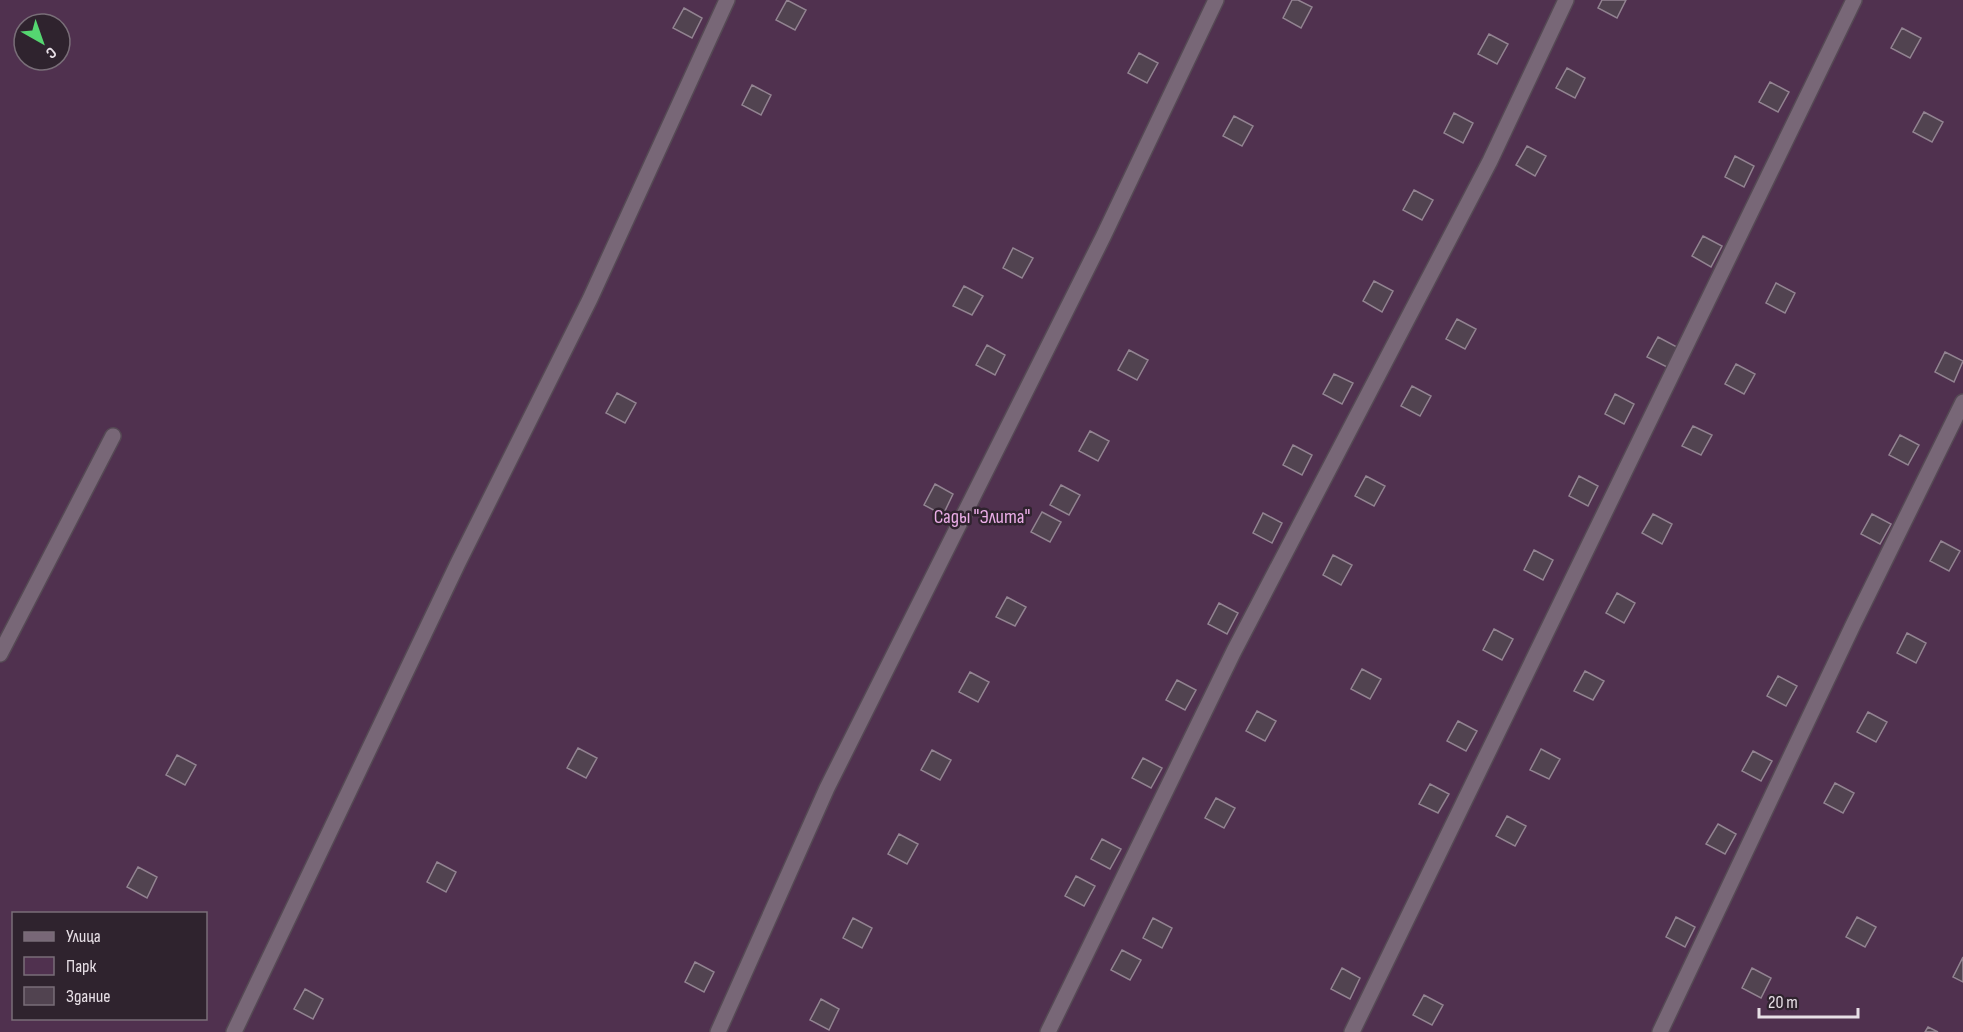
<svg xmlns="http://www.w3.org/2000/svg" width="1963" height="1032" font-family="'Sofia Sans Condensed',sans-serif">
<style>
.green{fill:#50314f;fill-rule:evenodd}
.building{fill:#514350;stroke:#928391;stroke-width:1.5}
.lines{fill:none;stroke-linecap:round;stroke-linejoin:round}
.minor-casing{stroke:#554954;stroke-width:18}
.minor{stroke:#786777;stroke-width:15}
.labels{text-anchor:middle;stroke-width:5;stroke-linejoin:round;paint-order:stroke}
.park-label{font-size:20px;fill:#eaade7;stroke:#2f232e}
</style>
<rect width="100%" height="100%" fill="#392d38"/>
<!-- green -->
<path class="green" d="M0,0h1963v1032h-1963zM24,24h36v36h-36zM14,914h192v104h-192z"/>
<!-- building -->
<path class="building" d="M787,0l19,10 -11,20 -19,-10z
M1292,0h6l14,7 -11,21 -18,-10z
M1602,0h24l-9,18 -19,-10z
M684,8l18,10 -10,20 -19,-10z
M1902,28l19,10 -11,20 -19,-10z
M1489,34l19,10 -11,20 -19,-10z
M1139,53l19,10 -11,20 -19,-10z
M1567,68l18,10 -10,20 -19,-10z
M1770,82l19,10 -11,20 -19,-10z
M752,85l19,10 -10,20 -19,-10z
M1924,112l19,10 -11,20 -19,-10z
M1454,113l19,10 -10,20 -19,-10z
M1234,116l19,10 -11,20 -19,-10z
M1527,146l19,10 -11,20 -19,-11z
M1735,156l19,10 -10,21 -19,-10z
M1414,190l19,10 -11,20 -19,-10z
M1703,236l19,10 -11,21 -19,-11z
M1013,248l20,10 -11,20 -19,-10z
M1374,281l19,10 -11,21 -19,-11z
M1776,283l19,10 -10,20 -19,-10z
M964,286l19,10 -11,19 -19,-9z
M1457,319l19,10 -11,20 -19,-10z
M1658,337l19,10 -10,20 -20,-10z
M987,345l18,10 -10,20 -19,-10z
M1129,350l19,10 -11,20 -19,-10z
M1945,352l18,9 -9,21 -19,-10z
M1736,364l19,10 -11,20 -19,-10z
M1334,374l19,9 -11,21 -19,-10z
M1412,386l19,10 -11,20 -19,-10z
M617,393l19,10 -11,20 -19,-10z
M1615,394l19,10 -10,20 -19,-10z
M1693,426l19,9 -11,20 -19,-9z
M1090,431l19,10 -11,20 -19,-10z
M1900,435l19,10 -11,20 -19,-10z
M1293,445l19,10 -10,20 -19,-10z
M1366,476l19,10 -11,20 -19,-10z
M1579,476l19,10 -10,20 -19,-10z
M935,484l18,10 -10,21 -19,-10z
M1061,485l19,10 -11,20 -19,-10z
M1042,512l19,10 -11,20 -19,-10z
M1263,513l19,10 -10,20 -19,-10z
M1653,514l19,10 -10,20 -20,-11z
M1872,514l19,10 -11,20 -19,-10z
M1941,541l19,10 -11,20 -19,-10z
M1534,550l19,10 -10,20 -19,-10z
M1333,555l19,10 -11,20 -18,-10z
M1617,593l18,10 -11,20 -18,-10z
M1007,597l19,10 -11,19 -19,-9z
M1219,603l19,10 -11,21 -19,-10z
M1494,629l19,10 -11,21 -19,-10z
M1907,633l19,10 -10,20 -19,-10z
M1362,669l19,10 -11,20 -19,-10z
M1585,671l19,10 -11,19 -19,-9z
M970,672l19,10 -11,20 -19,-10z
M1778,676l19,10 -11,20 -19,-10z
M1177,680l19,10 -11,20 -19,-10z
M1257,711l19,10 -11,20 -19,-10z
M1868,712l19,10 -11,20 -19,-10z
M1458,721l19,10 -11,20 -19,-10z
M578,748l19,10 -11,20 -19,-10z
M1541,749l19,10 -11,20 -19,-9z
M932,750l19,10 -11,20 -19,-10z
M1753,751l19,10 -11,20 -19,-10z
M177,755l19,10 -11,20 -19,-10z
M1143,758l19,10 -11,20 -19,-10z
M1835,783l19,10 -11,20 -19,-10z
M1430,784l19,10 -11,19 -19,-9z
M1216,798l19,10 -11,20 -19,-10z
M1507,816l19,10 -11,20 -19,-10z
M1718,824l18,10 -11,20 -19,-10z
M899,834l19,10 -11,20 -19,-10z
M1102,839l19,10 -11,20 -19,-10z
M437,862l19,10 -10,20 -19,-10z
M138,867l19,10 -10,21 -20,-11z
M1076,876l19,10 -11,20 -19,-10z
M1676,917l19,10 -10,20 -19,-10z
M1857,917l19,10 -11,20 -19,-10z
M853,918l19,10 -10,20 -19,-10z
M1153,918l19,10 -10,20 -19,-10z
M1122,950l19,10 -11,20 -19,-10z
M1963,957v25l-10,-5z
M695,962l19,10 -10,20 -19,-10z
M1342,968l18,10 -10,21 -19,-10z
M1752,968l19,10 -10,20 -19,-10z
M305,989l18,10 -10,20 -19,-10z
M1424,995l19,10 -11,20 -19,-10z
M821,999l18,10 -10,21 -19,-10z
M1928,1027l10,5h-13z"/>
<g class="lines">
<!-- minor casing -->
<g class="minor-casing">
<path id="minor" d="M0,654l113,-218
M234,1032l224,-469 132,-264 137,-299
M718,1032l109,-244 276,-551 113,-237
M1048,1032l186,-381 256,-490 76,-161
M1352,1032l502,-1032
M1660,1032l193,-407 110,-223"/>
</g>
<!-- minor -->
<use href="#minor" class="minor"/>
</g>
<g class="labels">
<!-- park labels -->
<g class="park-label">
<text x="982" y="523">Сады "Элита"</text>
</g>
</g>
<!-- legend -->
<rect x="12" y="912" width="195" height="108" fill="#2f232e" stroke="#796e78" stroke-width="1.5"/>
<rect x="24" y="932" width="30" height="9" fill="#786777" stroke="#796e78" stroke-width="1.5"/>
<text x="66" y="942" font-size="18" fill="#e7dfe6">Улица</text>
<rect x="24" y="957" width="30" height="18" fill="#50314f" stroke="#796e78" stroke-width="1.5"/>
<text x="66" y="972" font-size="18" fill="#e7dfe6">Парк</text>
<rect x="24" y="987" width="30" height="18" fill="#514350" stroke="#796e78" stroke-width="1.5"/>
<text x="66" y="1002" font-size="18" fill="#e7dfe6">Здание</text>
<!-- north arrow -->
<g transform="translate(42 42) rotate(140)"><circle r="28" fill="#2f232e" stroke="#796e78" stroke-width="1.5"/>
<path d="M0-4.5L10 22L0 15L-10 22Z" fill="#55d671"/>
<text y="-9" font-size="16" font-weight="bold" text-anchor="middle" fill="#e7dfe6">С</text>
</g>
<!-- scale -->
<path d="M1759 1008v9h99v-9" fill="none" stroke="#e7dfe6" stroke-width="3"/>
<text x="1768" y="1008" font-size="18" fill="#e7dfe6" stroke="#2f232e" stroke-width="4.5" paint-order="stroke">20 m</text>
</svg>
